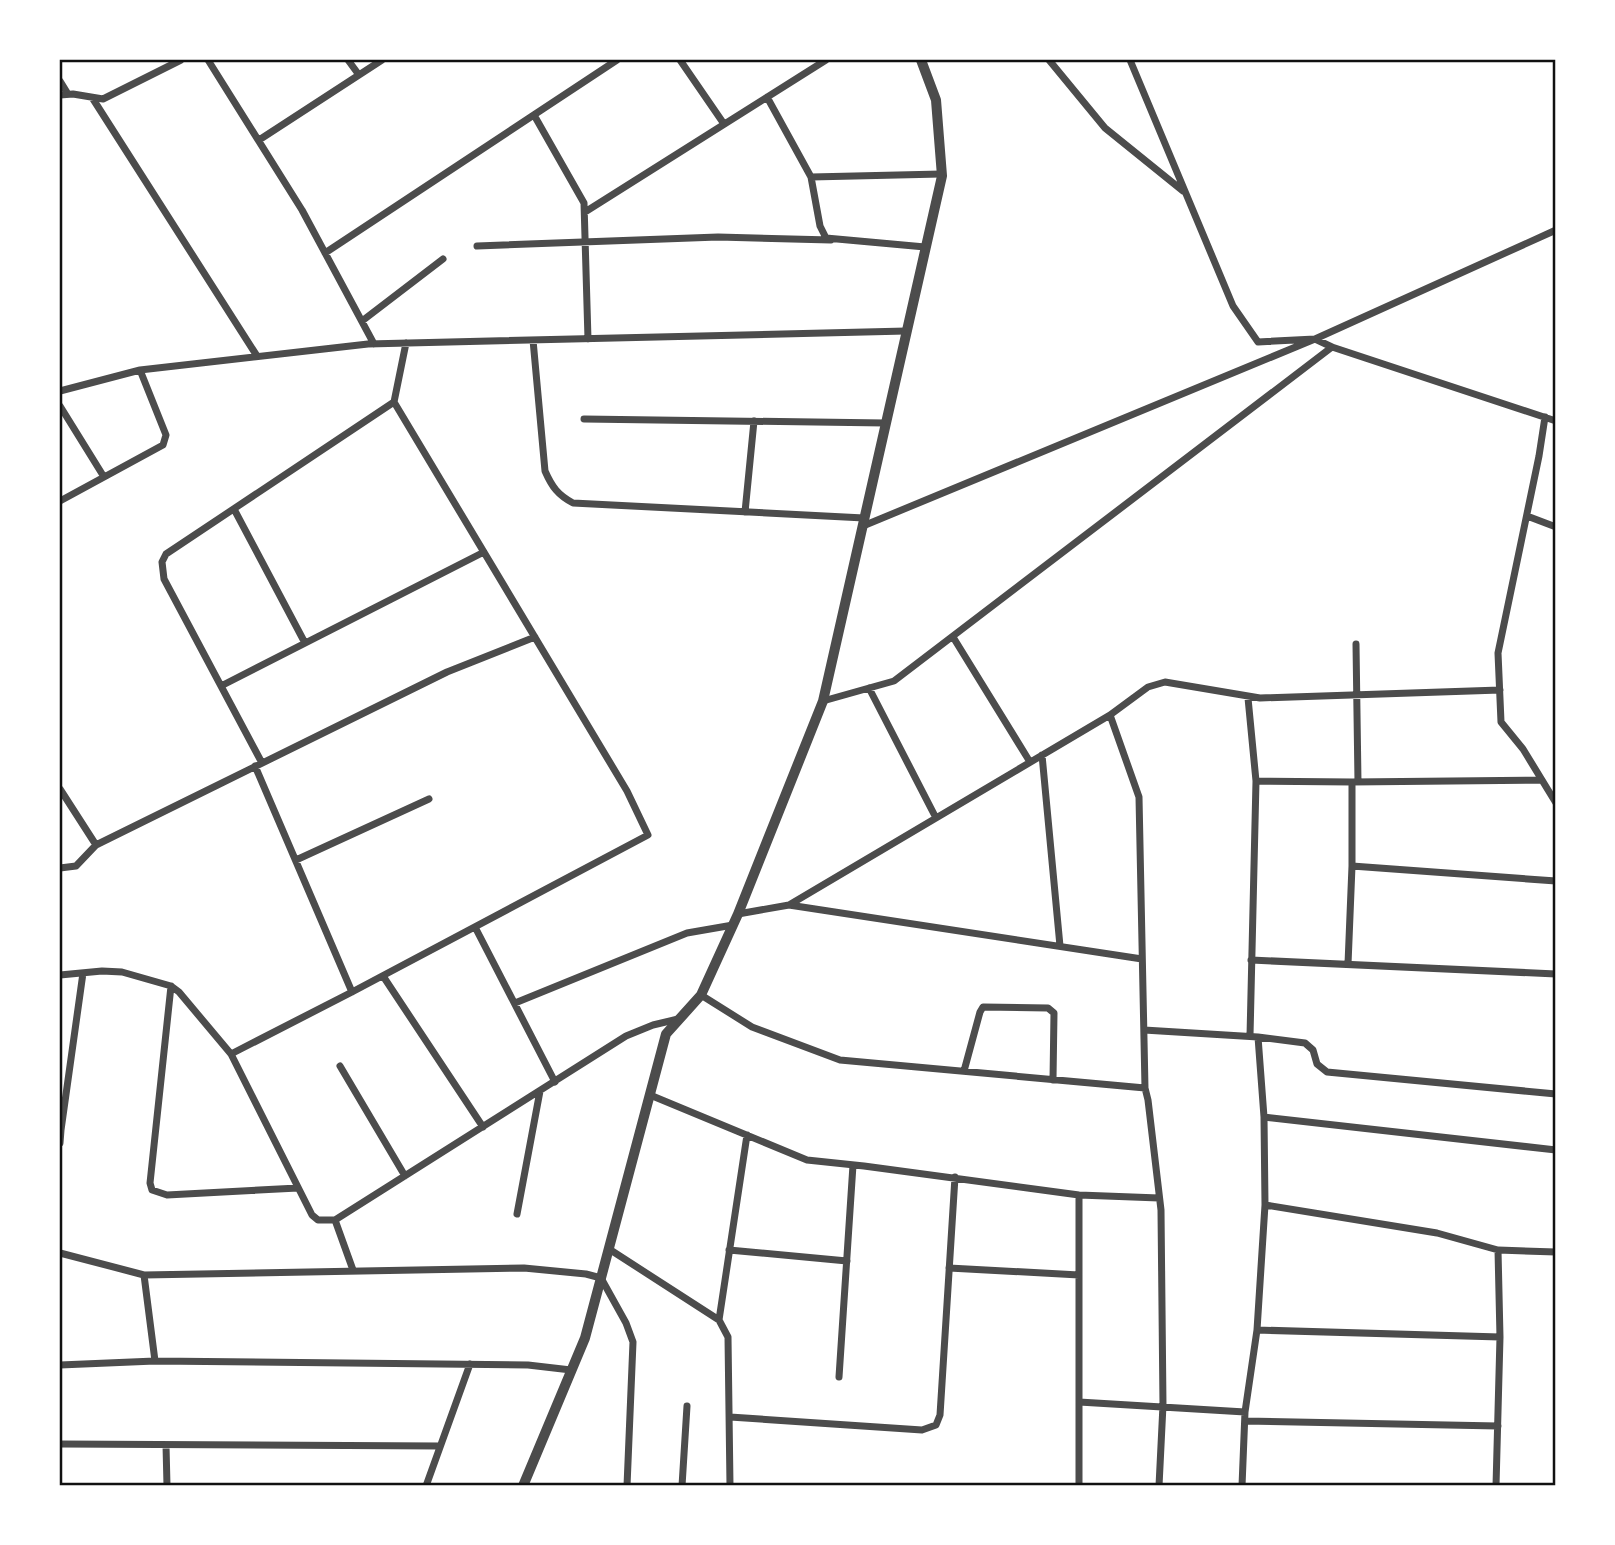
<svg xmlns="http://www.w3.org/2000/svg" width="1615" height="1545" font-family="Barlow,sans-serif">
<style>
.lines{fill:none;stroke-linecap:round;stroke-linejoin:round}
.minor{stroke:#4c4c4c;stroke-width:7}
.tertiary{stroke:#4c4c4c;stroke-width:10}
.neatline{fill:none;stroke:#111;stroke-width:2.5}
</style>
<rect width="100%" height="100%" fill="#fff"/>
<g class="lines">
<!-- minor -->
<path class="minor" d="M208,60l94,150 72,134
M348,60l11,15
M680,60l44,64
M1049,60l56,68 78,63
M1130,60l103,246 25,36 57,-3 17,8 224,74
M60,81l8,13
M60,95l13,-1 30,5 78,-39
M767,97l44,80 9,49 6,12 99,9
M93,99l164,257
M534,115l50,88 4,136
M259,140l123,-80
M811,177l130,-3
M585,212l241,-152
M477,246l241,-9 113,3
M325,253l292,-193
M362,321l81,-62
M533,340l12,131c7,16 13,24 28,32l291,15
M406,343l-12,59 233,389 21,44 -296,157 -121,62 81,161 6,5h17l291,-184 27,-11 25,-6
M60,391l80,-21 228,-26 538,-13
M60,406l44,71
M1545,417l-6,39 -41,197 3,69 22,27 33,54
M584,419l301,4
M60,501l103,-56 3,-10 -26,-65
M234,509l71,134
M745,512l9,-91
M1527,516l29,11
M863,526l452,-187 241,-109
M953,637l77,125
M1356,644l2,138
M221,686l263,-134
M869,688l67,130
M1248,698l8,83
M823,701l71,-20 438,-334
M1110,715l38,-28 17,-5 95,16 240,-8
M1042,755l18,191
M262,763l-98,-184 -2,-17 4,-8 228,-152
M255,766l97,226
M1352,782v84l204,15
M60,789l36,56
M296,860l133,-61
M60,868l16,-2 20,-21 351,-173 88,-35
M789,905l353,54
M475,927l80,155
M1251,960l305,14
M1348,964l4,-98
M60,975l42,-4 20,1 49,14 8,6 52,62
M383,976l100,151
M171,986l-21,197 2,7 15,5 131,-7
M701,995l51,32 88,33 305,28 -6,-291 -29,-82 -321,190 -51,9
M515,1003l172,-70 46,-8
M1144,1030l114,7 47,6 8,7 4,14 10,8 229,22
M1250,1036l6,-255 96,1 189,-2
M1258,1037l6,80 292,33
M340,1066l65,110
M964,1071l16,-59 3,-5 65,1 6,5 -1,67
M1145,1088l3,12 13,110 2,195 -4,81
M650,1095l157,65 57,6 215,29 80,3
M1264,1117l1,88
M61,1130l22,-157
M60,1131l1,-1 -1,13
M1079,1195v291
M517,1214l23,-123
M335,1220l18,50
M609,1249l110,71 28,-185
M729,1250l118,11
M60,1253l84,22
M949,1268l130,7
M719,1320l9,17 2,149
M1257,1330l243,7
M60,1365l95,-4
M571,1370l-43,-5 -373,-4 -11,-86 380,-7 62,6 15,4 25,45 7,19 -6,144
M839,1377l14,-212
M1079,1402l166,10
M730,1417l192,13 14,-5 4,-10 15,-238
M1245,1421l253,5
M60,1444l380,2
M166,1445l1,41
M426,1486l44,-122
M682,1486l5,-80
M1242,1486l3,-74 12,-82 8,-125 172,28 61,17
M1496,1486l4,-149 -2,-87 58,2"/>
<!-- tertiary -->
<path class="tertiary" d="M523,1486l62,-148 81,-304 35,-39 37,-81 85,-213 119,-525 -6,-76 -15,-40"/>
</g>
<!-- border -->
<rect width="1615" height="1545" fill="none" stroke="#ffffff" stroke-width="122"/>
<rect x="61" y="61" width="1493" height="1423" class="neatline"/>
</svg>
